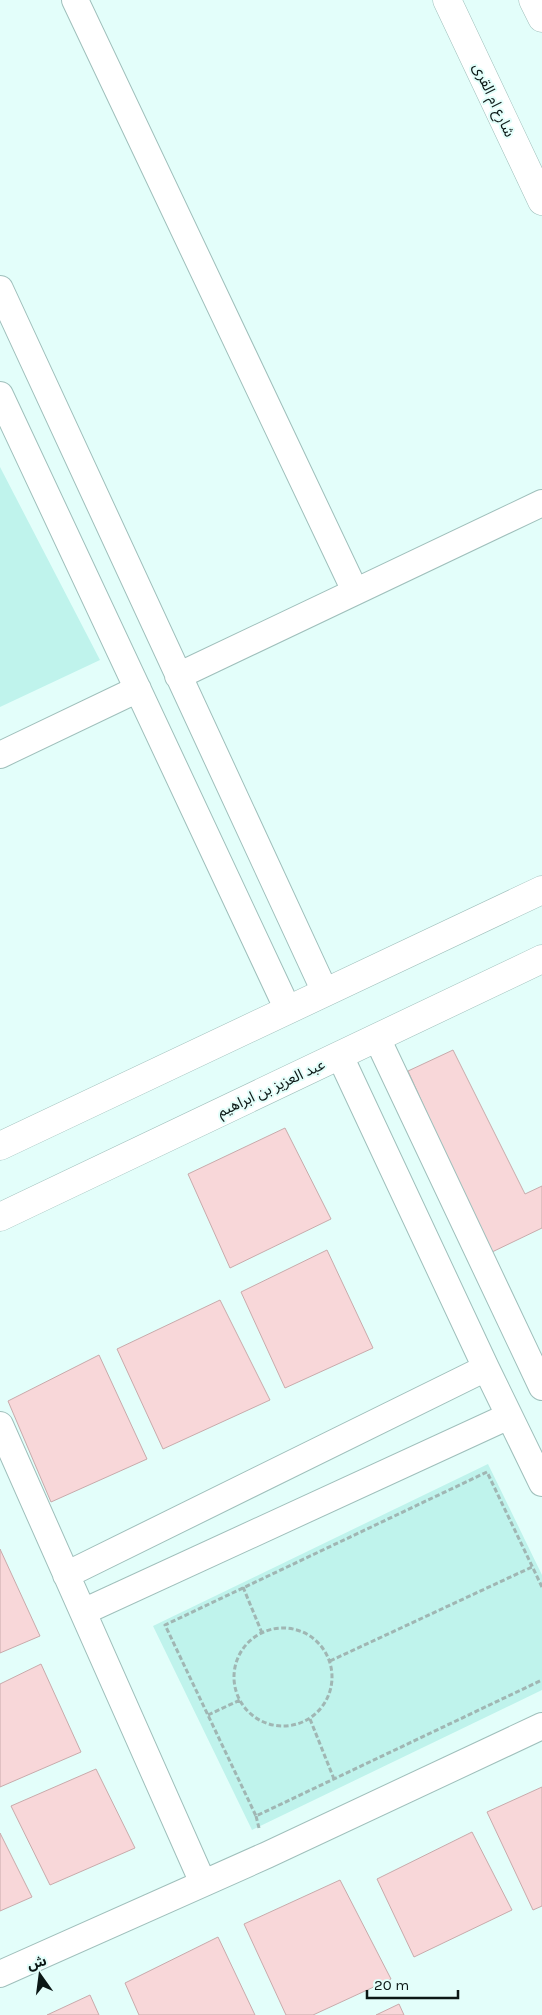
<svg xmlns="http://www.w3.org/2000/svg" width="542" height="2015" font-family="Karla,'Noto Sans Arabic',sans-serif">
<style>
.green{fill:#bff3ec}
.building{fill:#f8d7d9;stroke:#c8aaab}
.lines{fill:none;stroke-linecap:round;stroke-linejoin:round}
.street-casing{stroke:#9fbfbb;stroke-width:28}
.secondary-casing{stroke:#9fbfbb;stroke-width:29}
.path{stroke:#a0b6b3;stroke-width:3;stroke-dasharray:5 2.5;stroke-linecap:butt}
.street{stroke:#fff;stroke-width:26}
.secondary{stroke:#fff;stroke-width:28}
.labels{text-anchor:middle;stroke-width:4;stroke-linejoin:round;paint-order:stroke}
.street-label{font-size:15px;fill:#0c1816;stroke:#e3fefa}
</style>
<rect width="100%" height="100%" fill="#e3fefa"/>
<!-- green -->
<path class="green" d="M0,467l100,193 -100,47z
M488,1464l54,111v115l-290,140 -99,-204z"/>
<!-- building -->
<path class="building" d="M453,1050l72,144 17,-8v42l-52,25 -82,-182z
M285,1128l46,91 -101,49 -42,-94z
M327,1250l46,98 -88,40 -44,-96z
M220,1300l50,100 -107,49 -46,-100z
M99,1355l48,104 -96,43 -43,-101z
M0,1549l40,87 -40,17z
M41,1664l40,88 -81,35v-103z
M96,1769l39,79 -85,37 -39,-79z
M542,1787v119l-9,4 -46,-98z
M472,1832l40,78 -98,47 -37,-78z
M0,1833l32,64 -32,14z
M340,1880l51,99 -78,36h-27l-42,-91z
M218,1937l37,78h-116l-14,-32z
M90,1995l9,20h-52z
M399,2004l5,11h-28z"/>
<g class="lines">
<!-- street casing -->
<g class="street-casing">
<path id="street" d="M75,0l280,591
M0,289l325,703
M0,395l288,615
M178,676l364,-173
M0,755l138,-66
M377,1038l165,349
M340,1056l146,312 56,115
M0,1425l203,458
M66,1575l420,-207
M83,1612l426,-196
M0,1974l267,-119 275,-129"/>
</g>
<!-- secondary casing -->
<g class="secondary-casing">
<path id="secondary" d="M447,0l95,201
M533,0l9,18
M0,1146l542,-256
M0,1217l542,-258"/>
</g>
<!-- path -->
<path class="path" d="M243,1587l19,46
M542,1587l-55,-115 -322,153 91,191 286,-136
M234 1677a49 49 0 1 1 98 0a49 49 0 1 1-98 0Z
M330,1661l202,-94
M208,1715l32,-15
M310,1719l24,60
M256,1816l3,12"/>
<!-- street -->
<use href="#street" class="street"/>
<!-- secondary -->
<use href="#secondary" class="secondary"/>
</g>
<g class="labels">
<!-- street labels -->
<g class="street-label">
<text transform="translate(494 100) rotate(65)" y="5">شارع ام القرى</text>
<text transform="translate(271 1088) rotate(-25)" y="5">عبد العزيز بن ابراهيم</text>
</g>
</g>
<!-- north arrow -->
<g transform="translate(40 1975) rotate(346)" stroke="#e3fefa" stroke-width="4" paint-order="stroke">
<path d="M0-4L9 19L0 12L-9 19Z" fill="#0c1816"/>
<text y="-8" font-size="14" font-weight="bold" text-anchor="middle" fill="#0c1816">ش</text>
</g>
<!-- scale -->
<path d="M367 1990v8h91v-8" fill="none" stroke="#0c1816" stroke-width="2.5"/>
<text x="374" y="1990" font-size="15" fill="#0c1816" stroke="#e3fefa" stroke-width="4" paint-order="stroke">20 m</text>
</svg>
